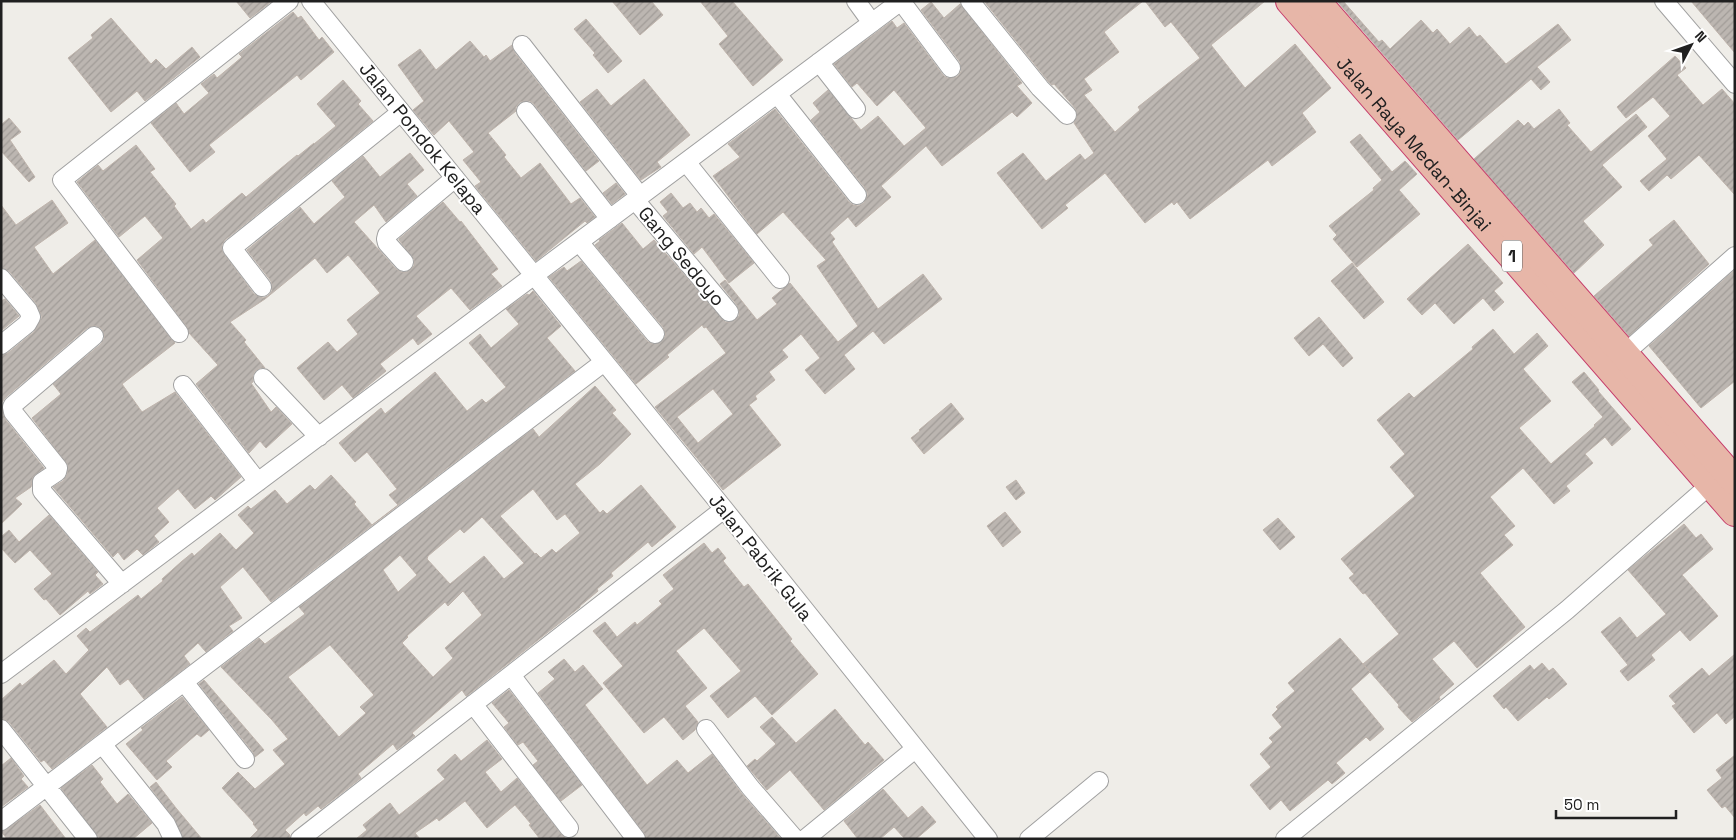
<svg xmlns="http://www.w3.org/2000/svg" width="1736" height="840" font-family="'Space Grotesk',sans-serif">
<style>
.building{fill:url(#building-hatch);stroke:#bfb4ac;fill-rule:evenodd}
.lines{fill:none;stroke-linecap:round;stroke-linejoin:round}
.minor-casing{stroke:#a1a1a1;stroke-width:20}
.trunk-casing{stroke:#c63c6b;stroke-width:30}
.minor{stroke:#fff;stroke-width:18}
.trunk{stroke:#e7b6a8;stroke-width:28}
.labels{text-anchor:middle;stroke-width:4;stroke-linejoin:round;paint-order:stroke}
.shield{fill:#fff;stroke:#636363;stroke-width:1}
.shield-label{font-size:18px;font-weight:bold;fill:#202020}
.street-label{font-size:19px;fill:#202020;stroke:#fff}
</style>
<defs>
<pattern id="building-hatch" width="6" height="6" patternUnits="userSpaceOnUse" patternTransform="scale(1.25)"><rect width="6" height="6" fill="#bcb6b1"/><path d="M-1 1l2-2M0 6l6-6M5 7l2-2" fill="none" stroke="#a19c98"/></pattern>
</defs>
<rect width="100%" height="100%" fill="#efede8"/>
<!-- building -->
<path class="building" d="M236,1h36l-22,17z
M612,1h39l12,14 -23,20z
M700,1h32l51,59 -30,26 -34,-42 9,-8z
M984,1h159l-39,31 15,20 -35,27 8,11 -8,5 31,37 25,-22 -2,-3 62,-49 -29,-36 -6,5 -20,-26h120l-54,44 34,43 50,-44 36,44 -29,25 14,19 -44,34 -4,-6 -78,59 -13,-17 -3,3 -2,-3 -27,21 -40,-50 -40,32 3,3 -26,21 -45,-56 26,-20 23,28 34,-27 5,6 9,-7 -20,-30 3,-6 -2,-9 -21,-24 -2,1 -4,-4z
M1337,1h6l36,41 3,-2 8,9 31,-29 12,13 4,-4 13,15 19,-17 8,10 3,-2 26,29 52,-40 13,16 -34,27 13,15 -9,8 -10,-11 -73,61z
M1691,1h44v52z
M931,2l13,16 16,-14 62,79 -5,3 15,17 -15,14 -5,-5 -70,54 -16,-20 -45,40 10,11 -35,30 -8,-10 -18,16 5,6 -3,3 46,67 45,-35 19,25 -58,45 -11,-13 -29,24 11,14 -30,25 -20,-24 15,-12 -19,-24 -19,16 6,7 -19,15 6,8 -20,16 2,3 -8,6 32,40 -58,45 -68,-83 71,-54 -20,-26 -2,1 -2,-3 -35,30 2,2 -33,27 -87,-107 15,-10 3,4 14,-10 66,80 5,3 9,-2 4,-5v-5l-2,-5 -68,-82 5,-4 -1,-1 23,-17 21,26 11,-9 71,82h5l5,-2 4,-4v-5l-2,-6 -17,-21 5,-4 32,40 20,-16 -5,-6 18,-15 48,59 20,-16 -41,-60 9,-6 -43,-48 -26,22 -44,-58 27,-19 -12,-13 47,-35 74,93 4,3 5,1 6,-3 4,-9 -3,-6 -54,-68 9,-8 -7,-9 15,-13 33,40 17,-14 26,30 22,-18 -32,-38 -17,16 -20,-23 -5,4 -18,-23 58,-43 5,7 7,-5 39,52 4,3 10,-1 4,-5 -1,-10 -39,-52zM713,389l20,25 -35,29 -21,-26z
M293,12l5,6 3,-2 18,24 3,-3 12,15 -33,28 -4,-5 -88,70 6,7 -25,20 -39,-49 25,-20 8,11 25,-21 -8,-9 13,-10 3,4 25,-21 -3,-3z
M111,18l40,46 5,-5 10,10 26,-22 8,10 -55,44 -8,-10 -26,21 -43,-54 25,-20 -2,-3z
M586,19l36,42 -14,12 -15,-18 2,-2 -21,-24z
M470,41l14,16 2,-2 4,6 22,-16 2,7 85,109 -13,10 -52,-67 -4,-3 -10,1 -4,5v4l-28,22 18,22 -2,2 17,21 19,-15 31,41 9,-6 15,19 -8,6 -2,-2 -49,40 -61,-75 6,-4 -18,-22 11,-8 -25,-31 -15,14 -21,-25 11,-9 -26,-36 22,-16 16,21z
M1675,56l11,12 -9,7 26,30 19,-16 13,15v91l-36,-40 -28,24 -4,-4 -18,16 -9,-10 27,-22 -19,-23 22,-20 -17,-19 -27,21 -9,-11z
M644,79l46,56 -33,27 4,5 -20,13 -61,-78 17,-13 14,17z
M343,80l18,21 -3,3 15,17 -148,119 -3,5v5l2,4 30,40 9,4 5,-2 4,-5 -1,-10 -24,-31 53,-43 14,17 31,-27 -13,-16 31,-25 17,21 30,-24 14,17 -17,14 10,12 -31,26 -12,-17 -20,17 42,47 5,3h6l7,-6v-7l-15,-19v-1l44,-37 17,20 1,-1 37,48 -7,5 11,12 -32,24 -19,-22 -35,28 16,18 -14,11 -5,-7 -33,26 6,7 -33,27 -11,-13 -18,15 -27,-32 31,-26 9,10 21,-18 -11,-14 33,-27 -32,-38 -21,18 -12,-15 -50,41 -35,23 16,18 -2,2 21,26h-5l-5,3 -2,4v7l-2,1 20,29 5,-5 16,17 -26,24 -6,-7 -11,12 -53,-69 22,-19 -29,-32 -2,-6 -50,-67 26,-22 -18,-22 -26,21 -42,-55 21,-17 5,6 33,-26 19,24 -5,3 26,32 -2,2 17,23 12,-10 3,4 36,-30 4,4 51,-42 1,1 16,-13v1l22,-18 -19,-22z
M1559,109l11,14 -3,2 24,27 45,-38 11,13 -45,38 20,22 -39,34 21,24 -30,28 -100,-114 44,-39 6,6 4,-4 6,7z
M9,118l12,14 -11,8 25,37 -6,5 -28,-31v-26z
M1360,134l32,38 13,-11 12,13 -18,16 21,24 -63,53 -24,-28 4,-4 -8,-9 45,-36 -1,-2 9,-8 -32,-38z
M616,183l9,11 -13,10 -9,-11z
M671,193l12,15 7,-5 7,9 4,-4 8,10 5,-4 40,49 -25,20 -27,-36 -8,7 -31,-38 5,-4 -8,-10z
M52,200l16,23 -34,24 19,27 42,-34 76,99 4,4 -53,41 20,28 33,-20 66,85 -26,23 -4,-4 -16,13 -17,-20 -21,19 12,14 -15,14 5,6 -16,13 -6,-6 -13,11 -6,-8 -5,5 -60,-70 10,-6 4,-6 1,-10 -36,-47 29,-24 -8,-10 48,-40 3,-5v-5l-2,-5 -5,-3h-5l-5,2 -81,69 -4,5v7l3,10 39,49 -11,9 -2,10 -16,11 7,6 -21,20v-169l7,-2 26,-21 8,-15 -6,-14 -27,-32 -8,-3v-63l15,20z
M1674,220l35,44 -80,72 -35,-40 59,-51 -4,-5z
M1468,244l35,39 -9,8 10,11 -10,9 -11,-13 -29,26 -19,-21 -13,12 -15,-16z
M1352,263l32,39 -20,17 -33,-38z
M1735,270v111l-34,27 -52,-62z
M533,291l28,35 -14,12 28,33 -304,231 -28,-35 -23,20 22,31 -13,8 4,5 -27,21 -8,-9 -14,13 6,8 -46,35 -16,-20 -8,6 -13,-18 -27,27 27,33 -55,42 -8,-9 -3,2 -32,-40 -8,-4v-18l19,-17 2,3 32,-26 12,14 23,-24 -12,-14 9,-8 4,4 48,-37 3,4 22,-18 -1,-2 19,-17 11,-9 2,3 26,-23 16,17 18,-17 -16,-18 10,-9 3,3 24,-19 12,14 23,-19 5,5 16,-15 25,27 -2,2 18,21 26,-20 -9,-10 8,-6 -30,-37 -12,10 -16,-19 42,-35 4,6 50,-42 32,39 15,-12 4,4 20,-16 -37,-44 11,-9 11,14 28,-24 -13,-15 21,-15 2,1z
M5,299l14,17 -18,15v-30z
M1319,317l34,41 -10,9 -20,-23 -14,12 -15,-18z
M1493,329l21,25 23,-21 11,13 -25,23 28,32 -32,27 32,36 44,-38 -1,-1 9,-8 -31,-35 12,-10 15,18 -1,1 33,38 -19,17 -7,-9 -20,17 8,9 -27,23 4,5 -16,13 -31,-36 -33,29 25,29 -11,9 9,10 -33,28 45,54 -48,41 -23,-27 -22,18 22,25 -15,13 1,2 -28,23 -14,-15 1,-2 -36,-41 36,-30 -34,-41 -2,1 -14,-16 5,-4 -13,-15 74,-63 -25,-29 15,-13 -28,-34 32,-27 5,5 59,-49 -1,-2z
M595,386l21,24 -4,3 19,21 -31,30 -25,20 25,29 3,-3 4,4 34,-29 35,42 -24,20 -4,-5 -37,31 2,3 -16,13 1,2 -18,15v1l-112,88 -2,1 -4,-6 -50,43 3,3 -18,14 -4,-6 -35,30 3,4 -40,31 -3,-3 -12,10 -2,-3 -19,17 5,5v4h-41l9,-9 -5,-6 1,-1 -32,-35 16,-16 17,17 30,-25 -12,-14 15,-11 -16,-19 -51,-53 38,-29 6,6 40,-30 -6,-7 234,-178 6,8zM533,489l24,31 8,-6 15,19 -24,20 -4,-4 -11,9 -5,-5 -1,1 -35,-38zM482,517l42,46 -20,16 -20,-23 -34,28 -23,-25 1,-3 32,-27 4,4zM400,555l17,20 -19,17 -15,-22zM463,591l19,24 -37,33 8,10 -20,19 -31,-34 6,-6 -1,-1 38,-34 3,4zM330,645l44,50 -14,12 6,6 -27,24 -51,-60z
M951,403l13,16 -40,35 -13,-16 9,-7 -1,-1z
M1016,480l9,13 -9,7 -10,-13z
M1005,512l16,20 -18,15 -16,-21z
M49,515l49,57 -3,3 8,9 -13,10 -2,-3 -28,24 -14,-16 -2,1 -10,-11 18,-15 -22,-24 -15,13 -14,-15v-11l8,-7 10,12z
M1278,518l17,19 -15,13 -17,-20z
M1684,524l12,14 5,-4 12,15 -31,26 36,41 -28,25 -10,-11 -29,25 4,5 -27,21 -8,-10 8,-6 -27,-33 19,-15 17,21 29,-24 -38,-44z
M704,543l8,10 6,-5 8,10 -3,3 21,26 4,-3 44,55 -2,2 28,33 -46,41 -17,-19 -27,22 -18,-22 31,-25 -37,-43 -28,23 31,37 -22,18 13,16 -3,8 -12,10 -19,-23 -20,16 -41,-50 20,-17 -30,-35 12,-9 12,15 18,-15 2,3 25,-21 -3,-3 15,-12 -11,-14z
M1340,638l30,34 -19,17 33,40 -14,12 -4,-4 -30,26 9,10 -13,11 -4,-4 -38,31 -9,-11 -11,10 -20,-25 21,-18 -11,-13 13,-12 -4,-4 13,-11 -10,-12 6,-6 -2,-2 19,-16 -7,-8z
M1735,654v62l-9,8 -9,-11 -23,20 -22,-27 4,-2 -7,-8 33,-28 7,8z
M564,659l11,13 8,-7 20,24 -18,16 62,80 30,-25 11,13 24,-19 30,40 39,45h-135l-2,-6 -106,-140 17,-14 -7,-7z
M1542,663l7,8 4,-3 14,16 -18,15 -2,-2 -29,24 -12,-14 -2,2 -11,-13 37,-31 4,5z
M204,680l60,70 -9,7 -2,-5 -54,-68z
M509,690l73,95 -21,16 -28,-36 5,-4 -15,-19 -5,3 -14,-18 5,-4 -17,-20z
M182,697l27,33 -8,7 -4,-3 -31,27 6,6 -15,13 -31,-36 17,-14 -2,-2z
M835,709l30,36 3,-3 16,18 -60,50 -34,-40 -23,20 -20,-24 8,-7 2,2 19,-17 -16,-17 12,-10 24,26z
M487,740l15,19 -17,13 16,20 16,-14 44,56 4,4 6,1h-31l-11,-14 2,-1 -16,-19 -28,23 -22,-27 -26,20 -2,-3 -22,15 5,6h-64l11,-9 -4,-5 27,-22 9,12 46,-36 -8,-9 18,-16 6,7z
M1735,755v63l-10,-12 -3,2 -15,-18 15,-12 -6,-8z
M11,758l13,18 -3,3 7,8 -27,20v-41z
M92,765l11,14 -3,3 17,22 11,-10 24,29 -19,16h-33l-39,-51z
M156,782l20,26 26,31h-19l-9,-21 -24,-31z
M883,789l25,29 14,-12 14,16 -20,17h-11l-11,-12 -14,12h-22l-14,-18z
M40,805l26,34h-59l-6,-8 6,-2z"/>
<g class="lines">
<!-- minor casing -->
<g class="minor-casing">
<path id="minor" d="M311,1l413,508 264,330
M856,1l16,22
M901,1l50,67
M970,1l70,87 27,27
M1664,1l71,83
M522,45l118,151
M819,62l37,47
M777,94l80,101
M526,111l84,108
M686,162l94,117
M635,200l94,112
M579,242l76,92
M404,262l-17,-19 -1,-4 1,-4 68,-57
M1,278l27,32 3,7 -4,7 -26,21
M262,287l-30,-39 169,-136
M179,333l-117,-153 227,-179
M94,336l-81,69 -1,2 1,5 45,56 -1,4 -15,10v9l80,93
M1624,354l111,-98
M263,378l56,59
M183,385l75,97
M1,674l900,-673
M511,675l125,164
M184,682l61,77
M473,704l96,124
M1,729l87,110
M706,729l44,58 45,52
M102,744l64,80 7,15
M1,821l603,-459
M300,839l424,-330
M805,839l110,-90
M1029,839l70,-58
M1285,839l282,-229 144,-126"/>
</g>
<!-- trunk casing -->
<g class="trunk-casing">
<g id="trunk">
<path id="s1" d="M1290,1l445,511"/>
<path d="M1316,1l419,480"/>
</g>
</g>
<!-- minor -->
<use href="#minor" class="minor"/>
<!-- trunk -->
<use href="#trunk" class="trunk"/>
</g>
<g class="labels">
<!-- shield labels -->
<rect class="shield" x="1502" y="240.5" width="20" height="31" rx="4"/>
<g class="shield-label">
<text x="1512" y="262">1</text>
</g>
<!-- street labels -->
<g class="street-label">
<text transform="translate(423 138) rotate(51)" y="7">Jalan Pondok Kelapa</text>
<text dy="7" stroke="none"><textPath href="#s1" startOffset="189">Jalan Raya Medan-Binjai</textPath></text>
<text transform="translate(682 256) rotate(50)" y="7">Gang Sedoyo</text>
<text transform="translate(761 557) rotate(52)" y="7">Jalan Pabrik Gula</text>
</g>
</g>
<!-- border -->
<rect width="1736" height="840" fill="none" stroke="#202020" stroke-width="5"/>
<!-- north arrow -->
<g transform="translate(1691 45) rotate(49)" stroke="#ffffff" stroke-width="4" paint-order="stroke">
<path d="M0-4L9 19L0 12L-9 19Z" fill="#202020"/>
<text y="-8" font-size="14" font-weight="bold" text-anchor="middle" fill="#202020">N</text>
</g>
<!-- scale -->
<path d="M1556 810v8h120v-8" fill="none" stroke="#202020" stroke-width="2.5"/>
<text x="1564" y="810" font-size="15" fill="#202020" stroke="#ffffff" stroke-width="4" paint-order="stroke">50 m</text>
</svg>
